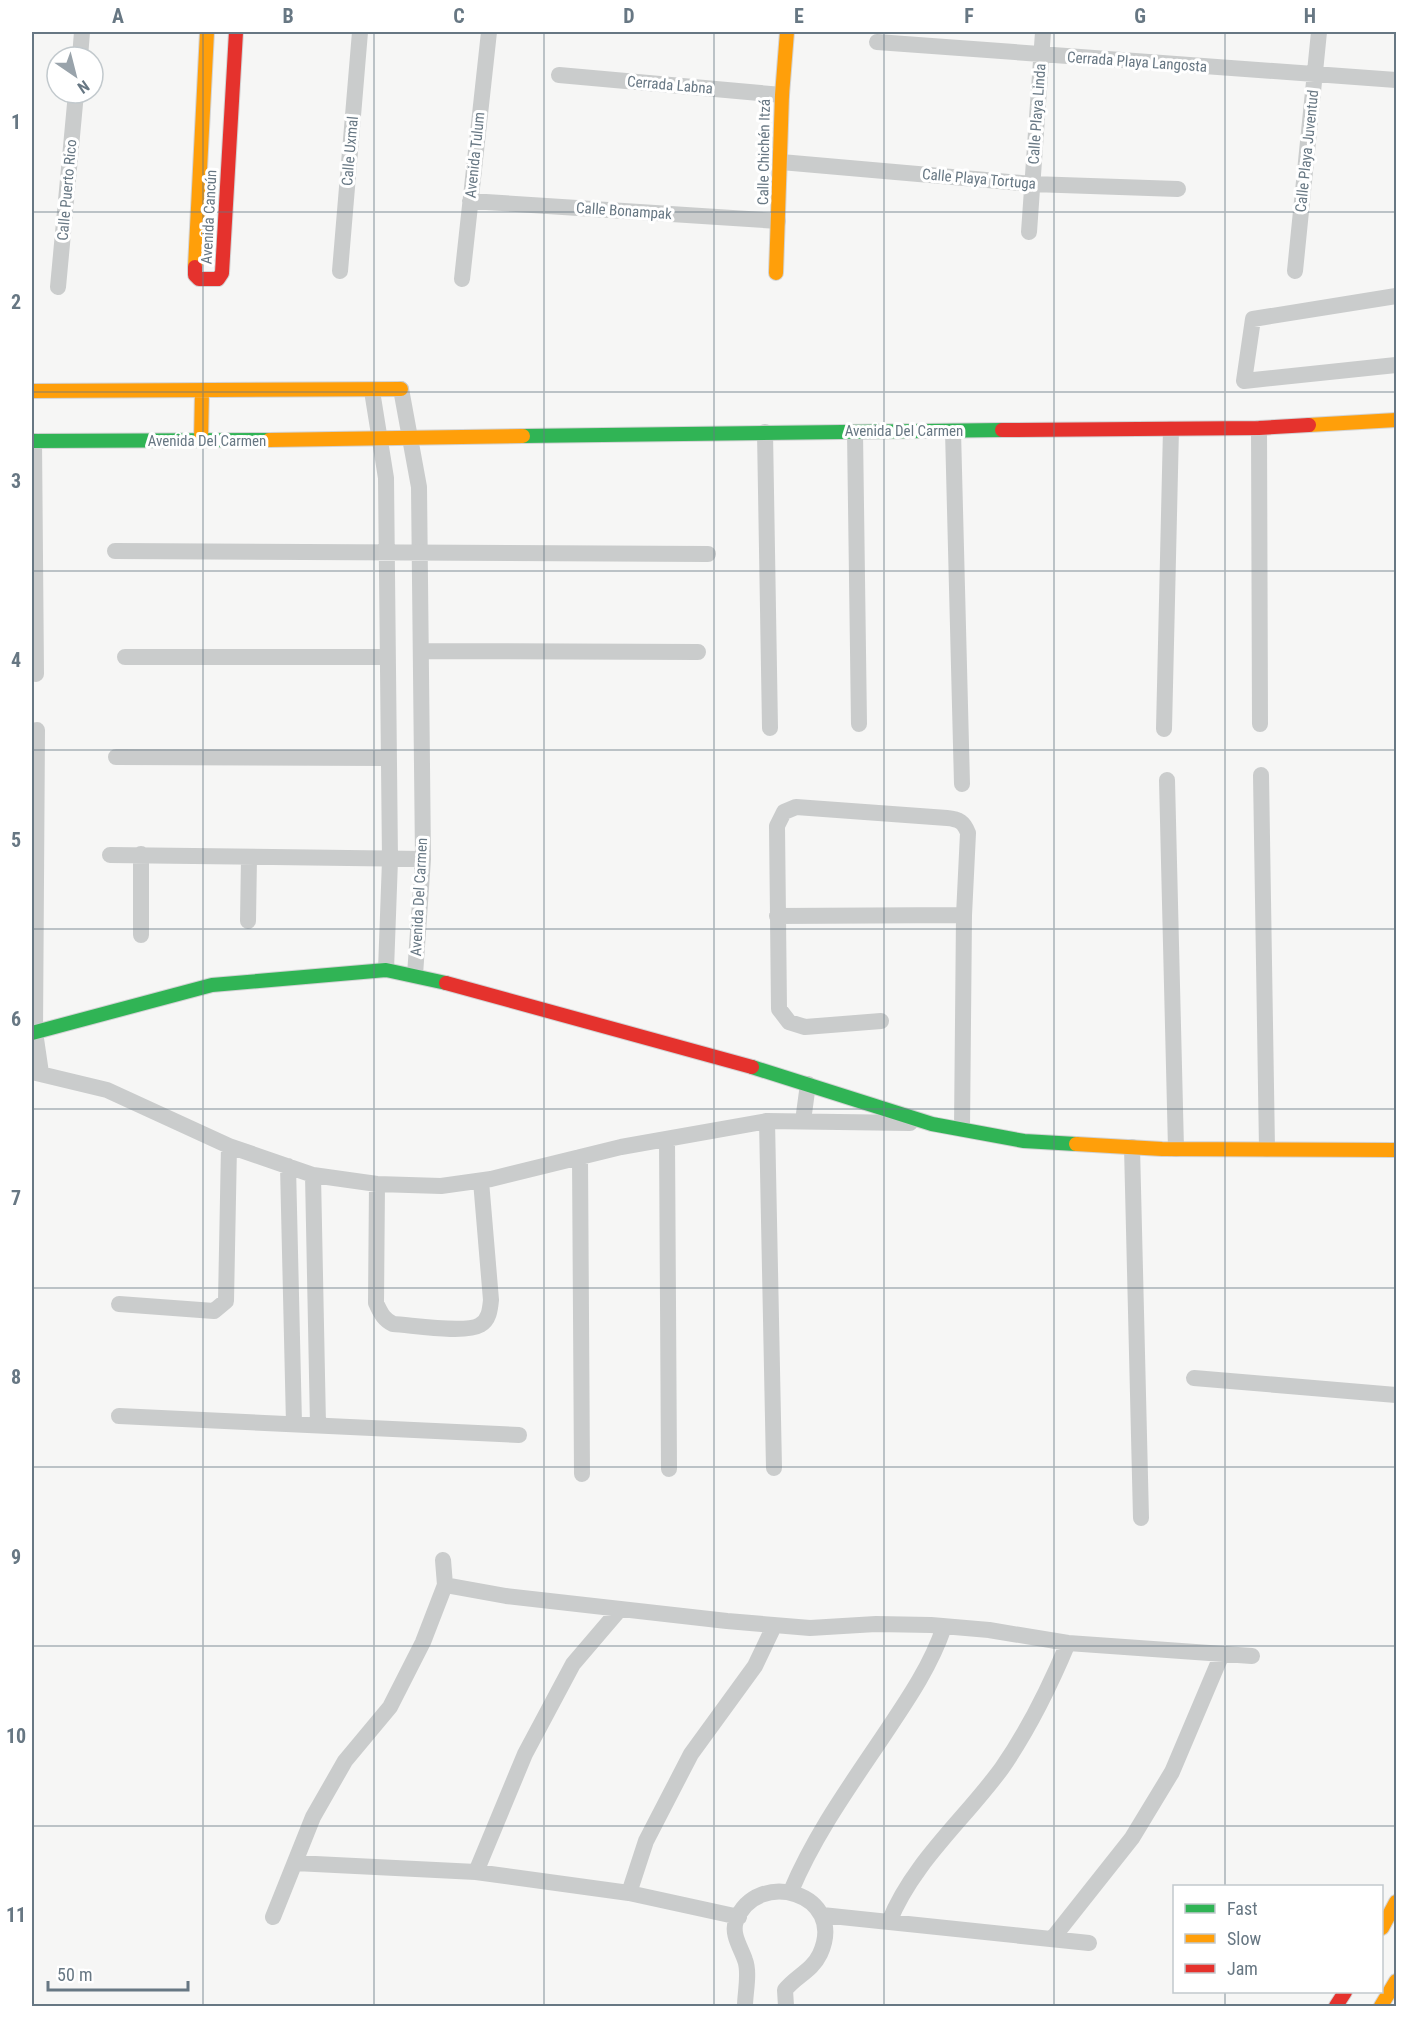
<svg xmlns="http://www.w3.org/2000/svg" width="1428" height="2038" font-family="'Roboto Condensed',sans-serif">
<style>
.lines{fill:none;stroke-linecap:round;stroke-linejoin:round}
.fast-casing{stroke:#d2d3d4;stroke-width:16}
.slow-casing{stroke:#d2d3d4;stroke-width:16}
.jam-casing{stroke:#d2d3d4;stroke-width:16}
.street{stroke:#cacccc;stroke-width:16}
.fast{stroke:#30b455;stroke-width:14}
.slow{stroke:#ff9f0a;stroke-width:14}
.jam{stroke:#e5322d;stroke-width:14}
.grid{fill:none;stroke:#677783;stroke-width:1.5;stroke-opacity:0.55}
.labels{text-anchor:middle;stroke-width:6;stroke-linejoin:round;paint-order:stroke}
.street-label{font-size:15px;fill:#677783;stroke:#fff}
.neatline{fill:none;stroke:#677783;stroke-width:2}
.grid-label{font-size:20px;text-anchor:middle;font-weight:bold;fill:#677783}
</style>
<rect width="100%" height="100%" fill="#f6f6f5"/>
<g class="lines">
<!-- fast casing -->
<g class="fast-casing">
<path id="fast" d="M523,436l479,-6
M32,441l237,-1
M32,1033l180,-48 174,-15 60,13
M752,1067l180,57 92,17 52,3"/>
</g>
<!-- slow casing -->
<g class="slow-casing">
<path id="slow" d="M195,267l12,-235
M776,273l6,-178 5,-63
M32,391l369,-2
M1309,425l87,-5
M269,440l254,-4
M201,441l1,-51
M1076,1144l86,5 234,1
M1382,1928l14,-26
M1381,2006l15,-25"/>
</g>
<!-- jam casing -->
<g class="jam-casing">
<path id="jam" d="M195,267v8l4,4h19l4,-6 14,-241
M1002,430l257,-2 50,-3
M446,983l306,84
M1336,2006l9,-14"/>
</g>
<!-- street -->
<path class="street" d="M877,42l519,38
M80,57l2,-25
M559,75l223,20
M781,162l251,22 146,5
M470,201l308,20
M1029,232l14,-200
M340,271l20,-239
M1295,271l24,-239
M462,279l27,-247
M58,287l18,-194
M1396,296l-143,23 -9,62 152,-16
M401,389l18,98 4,372 -8,116
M372,391l14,87 4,382 -4,110
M1259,428l1,296
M953,431l9,353
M765,432l5,296
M855,432l4,292
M34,441l2,233
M115,551l593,3
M421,651l277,1
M125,657h262
M1164,729l7,-300
M37,730l-2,302 6,41
M116,757l271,1
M1261,775l6,374
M1167,780l9,369
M110,855l313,4
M777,916l187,-1
M248,921l1,-64
M141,935v-81
M881,1021l-76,6 -16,-5 -10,-13 -2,-183 7,-14 12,-5 151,11c12,1 17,4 21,15l-4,82 -2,214
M32,1072l75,18 122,56 84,29 64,9 64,2 50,-7 130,-32 146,-26 143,2
M767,1121l7,347
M803,1121l5,-37
M667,1139l2,330
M1132,1147l9,371
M580,1157l2,317
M288,1166l6,258
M313,1175l5,250
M377,1184l-1,119c5,10 7,16 17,21 19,1 72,10 87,1 9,-5 10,-15 11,-25l-10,-119
M119,1304l95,7 12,-10 3,-155
M1194,1378l202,17
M119,1416l400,19
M445,1585l61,11 221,25 83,7 66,-4 55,1 58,5 79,13 184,13
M295,1863l181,9 153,21 110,24
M476,1872l49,-118 48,-90 47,-55
M791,1891c23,-55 58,-104 91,-153 24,-36 48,-70 62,-111
M629,1893l17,-52 45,-87 64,-88 19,-40
M822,1915l267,28
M273,1917l40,-100 32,-56 45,-54 33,-65 22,-57 -2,-25
M889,1922c24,-60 76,-103 113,-154 27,-39 48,-82 66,-125
M1052,1939l80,-101 40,-66 50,-118
M745,2006c0,-13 5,-33 0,-46 -4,-12 -14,-26 -9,-39 20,-54 112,-28 84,33 -8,17 -24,22 -35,36l1,16"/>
<!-- fast -->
<use href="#fast" class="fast"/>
<!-- slow -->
<use href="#slow" class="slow"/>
<!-- jam -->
<use href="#jam" class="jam"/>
</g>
<!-- grid -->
<path class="grid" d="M203,32v1974M374,32v1974M544,32v1974M714,32v1974M884,32v1974M1054,32v1974M1225,32v1854M32,212h1364M32,392h1364M32,571h1364M32,750h1364M32,929h1364M32,1109h1364M32,1288h1364M32,1467h1364M32,1646h1364M32,1826h1364M1225,1992v14"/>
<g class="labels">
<!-- street labels -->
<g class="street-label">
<text transform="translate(1137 62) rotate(4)" y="5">Cerrada Playa Langosta</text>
<text transform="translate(670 85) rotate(5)" y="5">Cerrada Labna</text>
<text transform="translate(1037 114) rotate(-86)" y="5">Calle Playa Linda</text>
<text transform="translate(350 151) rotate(-85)" y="5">Calle Uxmal</text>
<text transform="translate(1307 151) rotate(-84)" y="5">Calle Playa Juventud</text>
<text transform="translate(764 152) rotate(-89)" y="5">Calle Chichén Itzá</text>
<text transform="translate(475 155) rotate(-84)" y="5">Avenida Tulum</text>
<text transform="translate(979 179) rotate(5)" y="5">Calle Playa Tortuga</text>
<text transform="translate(67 190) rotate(-85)" y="5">Calle Puerto Rico</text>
<text transform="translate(624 211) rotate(4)" y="5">Calle Bonampak</text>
<text transform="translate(209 217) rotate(-87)" y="5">Avenida Cancún</text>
<text x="904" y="436">Avenida Del Carmen</text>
<text x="207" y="446">Avenida Del Carmen</text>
<text transform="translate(419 897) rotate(-87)" y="5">Avenida Del Carmen</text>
</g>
</g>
<!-- border -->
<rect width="1428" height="2038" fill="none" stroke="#ffffff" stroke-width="66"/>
<!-- legend -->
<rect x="1173" y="1885" width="210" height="108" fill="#ffffff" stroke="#c2c9cd" stroke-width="1.5"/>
<rect x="1185" y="1904" width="30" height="9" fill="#30b455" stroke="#c2c9cd" stroke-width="1.5"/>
<text x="1227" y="1915" font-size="18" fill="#677783">Fast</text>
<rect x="1185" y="1934" width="30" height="9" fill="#ff9f0a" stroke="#c2c9cd" stroke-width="1.5"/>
<text x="1227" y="1945" font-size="18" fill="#677783">Slow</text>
<rect x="1185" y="1964" width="30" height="9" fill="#e5322d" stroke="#c2c9cd" stroke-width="1.5"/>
<text x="1227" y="1975" font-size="18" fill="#677783">Jam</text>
<!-- north arrow -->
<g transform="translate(75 75) rotate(145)"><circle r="28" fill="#ffffff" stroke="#c2c9cd" stroke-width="1.5"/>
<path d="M0-4.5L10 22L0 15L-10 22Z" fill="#99a3ab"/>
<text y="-9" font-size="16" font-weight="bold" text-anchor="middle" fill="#677783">N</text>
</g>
<!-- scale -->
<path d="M48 1981v9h140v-9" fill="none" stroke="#677783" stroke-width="3"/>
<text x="57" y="1981" font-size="18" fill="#677783" stroke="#ffffff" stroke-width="4.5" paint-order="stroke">50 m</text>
<rect x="33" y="33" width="1362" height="1972" class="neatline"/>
<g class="grid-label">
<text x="118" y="23">A</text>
<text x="288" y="23">B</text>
<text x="459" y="23">C</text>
<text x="629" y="23">D</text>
<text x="799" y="23">E</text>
<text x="969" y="23">F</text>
<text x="1140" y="23">G</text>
<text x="1310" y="23">H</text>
<text x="16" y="129">1</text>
<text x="16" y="309">2</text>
<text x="16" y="488">3</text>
<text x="16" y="667">4</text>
<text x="16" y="847">5</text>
<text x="16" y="1026">6</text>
<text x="16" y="1205">7</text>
<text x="16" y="1384">8</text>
<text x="16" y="1564">9</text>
<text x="16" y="1743">10</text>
<text x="16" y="1922">11</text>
</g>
</svg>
